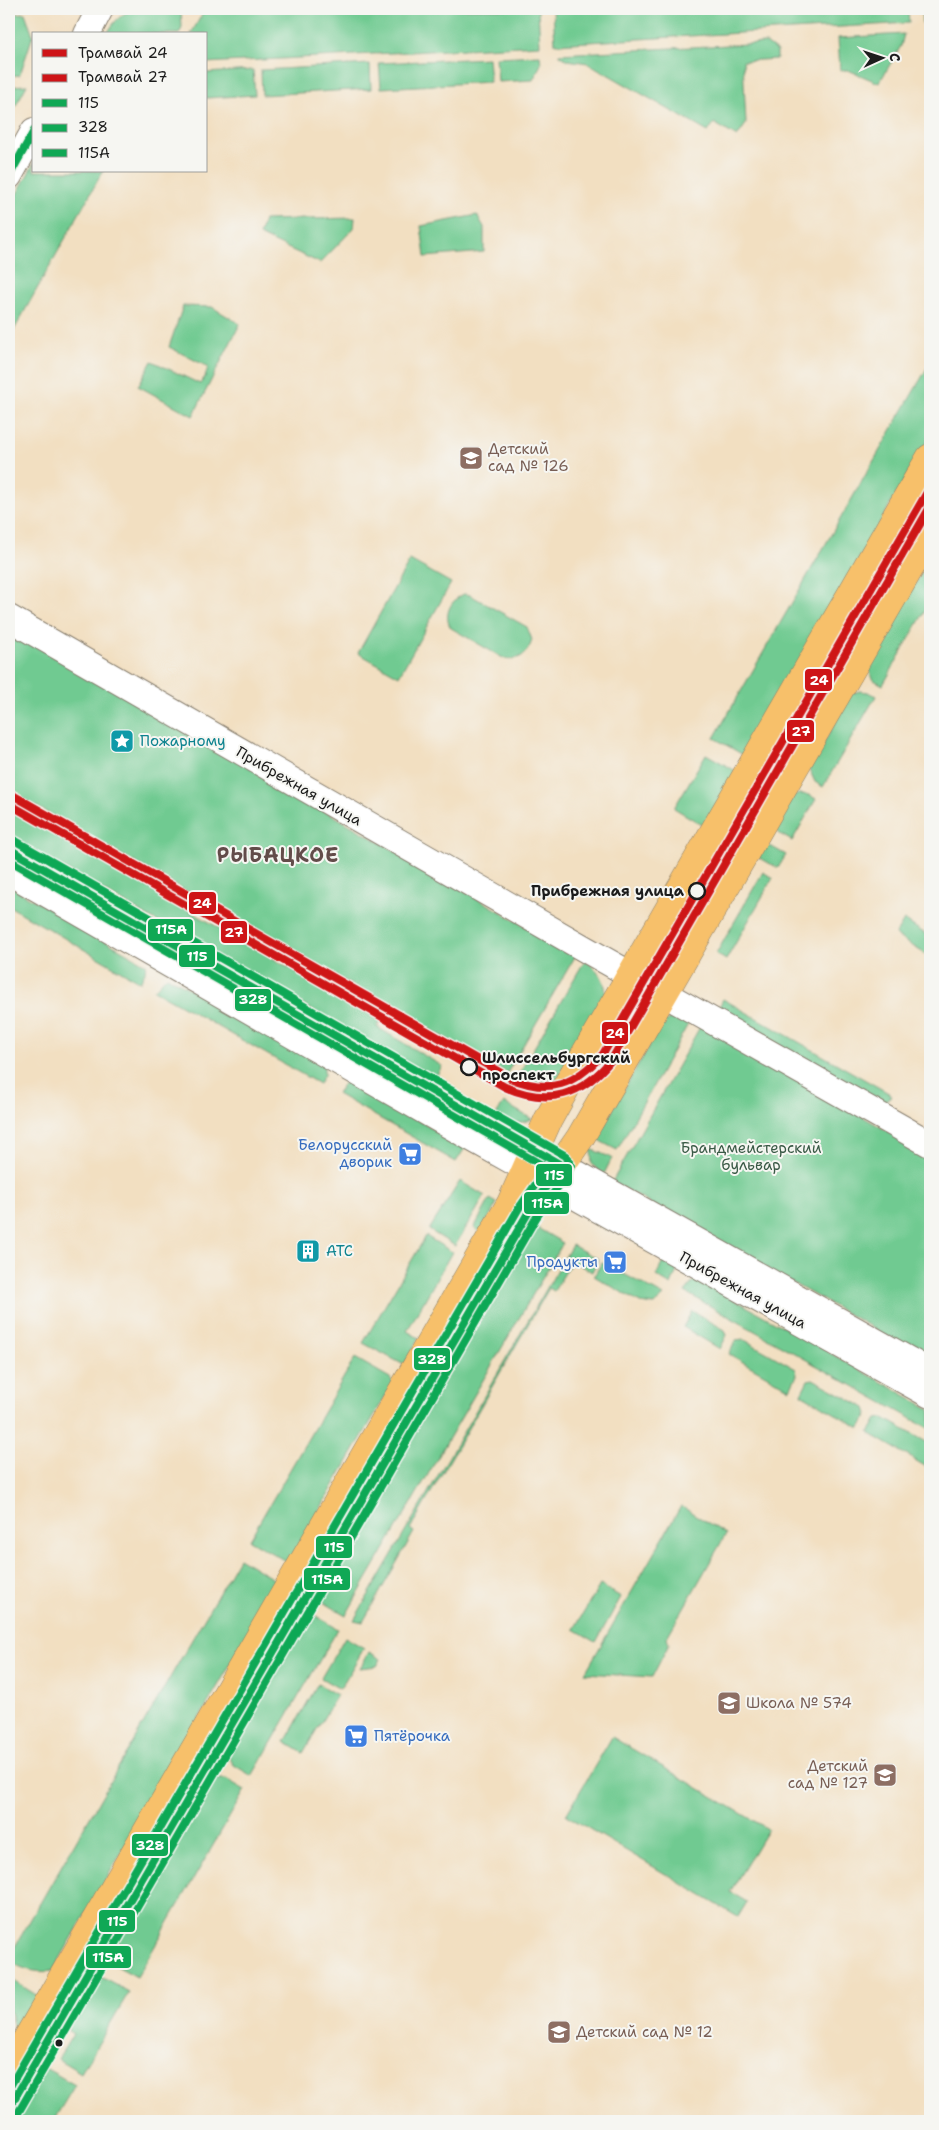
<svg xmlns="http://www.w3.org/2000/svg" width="939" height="2130" font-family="'Shantell Sans',sans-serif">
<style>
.green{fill:#70ca91;stroke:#467356}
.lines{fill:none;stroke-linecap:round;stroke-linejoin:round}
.minor-casing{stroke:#877e6e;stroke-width:28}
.major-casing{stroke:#877e6e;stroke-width:29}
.minor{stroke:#fff;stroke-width:26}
.major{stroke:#f7c06b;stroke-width:28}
.bus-1-casing{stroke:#f6f6f2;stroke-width:11}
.bus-2-casing{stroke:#f6f6f2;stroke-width:11}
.bus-3-casing{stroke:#f6f6f2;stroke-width:11}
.bus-1{stroke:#10a855;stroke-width:8}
.bus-2{stroke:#10a855;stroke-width:8}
.bus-3{stroke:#10a855;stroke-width:8}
.tram-1-casing{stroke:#f6f6f2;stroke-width:11}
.tram-2-casing{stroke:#f6f6f2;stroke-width:11}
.tram-1{stroke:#ce1417;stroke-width:8}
.tram-2{stroke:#ce1417;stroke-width:8}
.stop-dot{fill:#f6f6f2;stroke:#1c1c1c;stroke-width:2.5}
.bus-dot{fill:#1c1c1c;stroke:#f6f6f2;stroke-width:2}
.labels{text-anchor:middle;stroke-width:4;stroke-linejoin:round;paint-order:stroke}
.education-label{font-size:15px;fill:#785e54;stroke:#f6f6f2;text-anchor:start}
.culture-label{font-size:15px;fill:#0d838f;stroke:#f6f6f2;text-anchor:start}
.street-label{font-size:15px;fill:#1c1c1c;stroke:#f6f6f2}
.stop-label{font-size:15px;font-weight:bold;fill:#1c1c1c;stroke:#f6f6f2;text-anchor:end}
.shop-label{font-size:15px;fill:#366cbe;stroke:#f6f6f2;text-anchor:end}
.park-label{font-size:15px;fill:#395945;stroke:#f6f6f2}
.district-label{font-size:20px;font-weight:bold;letter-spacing:1px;fill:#634c4a;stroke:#f6f6f2}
.line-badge{stroke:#f6f6f2;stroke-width:2}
.badge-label{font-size:14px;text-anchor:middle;font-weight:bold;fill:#fff}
</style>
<rect width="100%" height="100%" fill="#f6f6f2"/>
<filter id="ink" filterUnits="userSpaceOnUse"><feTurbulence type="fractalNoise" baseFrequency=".02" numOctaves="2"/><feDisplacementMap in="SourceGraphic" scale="10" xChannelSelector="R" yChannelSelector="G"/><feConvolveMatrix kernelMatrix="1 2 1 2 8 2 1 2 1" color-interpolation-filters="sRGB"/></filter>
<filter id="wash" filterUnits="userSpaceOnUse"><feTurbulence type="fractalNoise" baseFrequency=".0096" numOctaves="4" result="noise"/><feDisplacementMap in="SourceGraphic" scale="20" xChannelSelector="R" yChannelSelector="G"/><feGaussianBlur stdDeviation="1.12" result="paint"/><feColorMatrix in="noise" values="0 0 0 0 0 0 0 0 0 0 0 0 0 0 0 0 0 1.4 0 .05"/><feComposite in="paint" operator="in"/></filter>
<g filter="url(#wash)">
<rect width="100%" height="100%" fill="#f2dfc1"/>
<!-- green -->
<path class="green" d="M134,9h47l1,19 -3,6h-72c7,-13 14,-20 27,-25z
M205,9h333l2,36 -334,18v-29h-15z
M553,9h355l1,14 -354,21z
M921,9h9v13l-8,1z
M25,13l8,22 -13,40 -11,1v-62z
M904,34l-3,12 -22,37 -31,-13h-8l-2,-32z
M766,43l11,8v8l-34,2 3,63 -9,13 -23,-14 -6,9 -120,-69 -21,-3 -8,-6z
M540,55l1,9 -8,16 -35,2 -2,-25z
M488,58l2,24 -109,6 -2,-25z
M370,64l1,25 -109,6 -1,-25z
M253,70l2,25 -49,3v-25z
M27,85l-18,33v-32z
M34,163v8h69l-94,168v-131z
M477,215l7,12v25l-59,5 -4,-31z
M355,218l-1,10 -34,35 -61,-28 5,-15z
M183,306l29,1 28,17 -47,92 -55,-30 14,-25 48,23 5,-7 3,-10 -39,-20z
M930,363v73l-185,320 -31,-18z
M930,558v44l-47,83 -9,-5 -7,-13z
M410,560l41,23 -52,93 -41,-23z
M464,594l6,1 57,32 5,13c-4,14 -13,22 -29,18l-52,-30c-8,-12 -1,-28 13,-34z
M9,629l567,326 -69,118 -498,-282z
M860,691l8,1 8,4 -53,91 -8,-5 -6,-13 43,-76z
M706,754l30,17 -32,55 -30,-18z
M800,794l9,1 7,4 -24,42 -12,-7 -5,-6 18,-32z
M9,808l372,212 -4,7 65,39 -8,14 -425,-243z
M764,846l8,1 14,8 -8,13 -20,-11z
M763,872l10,6 -47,82 -10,-6z
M9,886l137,78 -1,8 -5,10 -131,-76z
M904,920l26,17v12l-3,6 -32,-20z
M585,960c13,10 20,18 21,34l-49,86c-14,4 -26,2 -40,-3z
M167,976l157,89v10l-5,9 -165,-94z
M723,999l169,96 -11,9 -164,-93z
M680,1017l11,2 -74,131 -21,-11 66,-116 9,-5z
M701,1025l229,130v205l-318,-178z
M351,1081l114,67 -9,14 -119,-68 6,-10z
M504,1103l28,16c-15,7 -23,3 -37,-3z
M591,1149l21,9 -9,18 -11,-12z
M460,1181l25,15 -30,50 -26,-16z
M490,1199l7,4 -16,29 -7,-4z
M534,1226l29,17 -217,372 -23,-13 -4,-7z
M426,1236l26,16 -45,79 12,7 -15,27 -41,-22z
M572,1245l26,14 -6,13 -20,-11 -18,30 -5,-3 -139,241 4,3 -51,90 -9,-2z
M664,1260l14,8 -7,17 -15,-9z
M602,1262l62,34 -10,9 -14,-2 -46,-27z
M696,1278l234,131v20l-245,-137z
M692,1311l33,19 2,5 -7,14 -37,-22z
M743,1339l53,30 1,6 -7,14 -61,-35 7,-14z
M355,1358l35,20 3,5 -104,180 -40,-23z
M813,1379l53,29 2,6 -8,14 -59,-34 7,-14z
M884,1418l46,26v25l-61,-36 8,-14z
M681,1506l45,28 -59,103 2,7 -17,33 -67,-4z
M239,1558l39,24 -225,389c-18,2 -29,-1 -44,-10v-4z
M600,1585l21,12 -25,45 -22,-13z
M307,1616h9l22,13 -86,147 -18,-11 -7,-11z
M345,1637l19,11 -24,41 -19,-11z
M369,1652l12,7 -4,7 -17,2z
M318,1684l19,11 -34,58 -18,-11z
M612,1737l156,92 -38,63 17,10 -9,15 -172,-102z
M212,1779h14l19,11 -108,187 -26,-14 -3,-4z
M9,1978l29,18 -20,35 -4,-3 -5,-19z
M97,1978h6l26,14 -48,81 -23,-14 15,-25 -6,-4z
M45,2068l30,17 -22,36h-39z"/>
</g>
<g filter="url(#ink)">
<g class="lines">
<!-- minor casing -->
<g class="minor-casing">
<path id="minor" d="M87,34l13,-25
M9,176l25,-45
M9,618l576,331 345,195
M9,849l476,273 445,250
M9,872l466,268 455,255"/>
</g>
<!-- major casing -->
<g class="major-casing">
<path id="major" d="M324,1564l204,-351 52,-75 350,-605
M9,2070l502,-867 37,-83 21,-38 361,-624
M9,2108l280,-483"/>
</g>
<!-- minor -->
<use href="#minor" class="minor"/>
<!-- major -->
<use href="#major" class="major"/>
<!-- bus-1 casing -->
<g class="bus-1-casing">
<path id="bus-1" d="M9,176l25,-45
M9,849l552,316 -33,48 -519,895"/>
</g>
<!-- bus-2 casing -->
<g class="bus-2-casing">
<path id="bus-2" d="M9,860l538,308 -28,40 -510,880"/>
</g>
<!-- bus-3 casing -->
<g class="bus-3-casing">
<path id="bus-3" d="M14,840l552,316 5,9 -2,6 -33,47 -518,895"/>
</g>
<!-- bus-1 -->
<use href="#bus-1" class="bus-1"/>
<!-- bus-2 -->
<use href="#bus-2" class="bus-2"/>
<!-- bus-3 -->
<use href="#bus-3" class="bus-3"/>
<!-- tram-1 casing -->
<g class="tram-1-casing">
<path id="tram-1" d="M9,793l501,285c41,17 64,7 93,-24l327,-567"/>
</g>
<!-- tram-2 casing -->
<g class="tram-2-casing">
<path id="tram-2" d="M9,804l496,283c44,19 77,9 107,-28l318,-552"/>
</g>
<!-- tram-1 -->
<use href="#tram-1" class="tram-1"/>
<!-- tram-2 -->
<use href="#tram-2" class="tram-2"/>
</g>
</g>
<!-- icons -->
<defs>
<g id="school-square" transform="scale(1.25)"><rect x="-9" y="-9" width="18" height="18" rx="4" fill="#8d6e63" stroke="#f6f6f2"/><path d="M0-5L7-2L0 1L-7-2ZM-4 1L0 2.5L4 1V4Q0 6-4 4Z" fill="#fff"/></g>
<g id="sight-square" transform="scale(1.25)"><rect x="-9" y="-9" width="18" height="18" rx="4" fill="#0f9aa8" stroke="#f6f6f2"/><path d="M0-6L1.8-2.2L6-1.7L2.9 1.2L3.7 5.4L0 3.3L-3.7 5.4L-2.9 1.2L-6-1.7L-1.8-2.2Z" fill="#fff"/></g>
<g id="supermarket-square" transform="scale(1.25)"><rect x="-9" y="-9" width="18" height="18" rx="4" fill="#3f7fe0" stroke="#f6f6f2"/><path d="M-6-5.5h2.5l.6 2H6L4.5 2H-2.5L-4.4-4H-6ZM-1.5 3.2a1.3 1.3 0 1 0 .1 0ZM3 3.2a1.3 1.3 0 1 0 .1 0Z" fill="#fff"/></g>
<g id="building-square" transform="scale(1.25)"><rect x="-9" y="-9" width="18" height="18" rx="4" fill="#0f9aa8" stroke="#f6f6f2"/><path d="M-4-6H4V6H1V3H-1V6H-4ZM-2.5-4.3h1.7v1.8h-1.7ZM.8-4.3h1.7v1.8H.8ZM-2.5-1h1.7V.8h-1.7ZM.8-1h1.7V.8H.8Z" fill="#fff"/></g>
</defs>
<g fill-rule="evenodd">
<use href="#school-square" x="471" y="458"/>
<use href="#sight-square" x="122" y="741"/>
<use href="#supermarket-square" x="410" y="1154"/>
<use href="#building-square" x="308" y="1251"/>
<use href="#supermarket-square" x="615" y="1262"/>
<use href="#school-square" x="729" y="1703"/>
<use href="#supermarket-square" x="356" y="1736"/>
<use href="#school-square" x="885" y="1775"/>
<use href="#school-square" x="559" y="2032"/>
</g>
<!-- markers -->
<g class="stop-dot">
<circle cx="697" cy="891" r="8"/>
<circle cx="469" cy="1067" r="8"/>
</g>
<circle class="bus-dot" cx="59" cy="2043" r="4.5"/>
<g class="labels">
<!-- education labels -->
<g class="education-label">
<text x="488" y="454">Детский<tspan x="488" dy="17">сад № 126</tspan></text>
<text x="746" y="1708">Школа № 574</text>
<text x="868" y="1771" text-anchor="end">Детский<tspan x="868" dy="17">сад № 127</tspan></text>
<text x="576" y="2037">Детский сад № 12</text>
</g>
<!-- culture labels -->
<g class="culture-label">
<text x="140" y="746">Пожарному</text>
<text x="326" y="1256">АТС</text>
</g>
<!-- street labels -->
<g class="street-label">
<text transform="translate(299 786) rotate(30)" y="5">Прибрежная улица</text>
<text transform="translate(743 1290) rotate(29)" y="5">Прибрежная улица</text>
</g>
<!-- stop labels -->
<g class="stop-label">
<text x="684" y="896">Прибрежная улица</text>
<text x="482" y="1063" text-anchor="start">Шлиссельбургский<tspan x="482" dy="17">проспект</tspan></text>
</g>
<!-- shop labels -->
<g class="shop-label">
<text x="392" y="1150">Белорусский<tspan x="392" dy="17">дворик</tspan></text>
<text x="598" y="1267">Продукты</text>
<text x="374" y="1741" text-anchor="start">Пятёрочка</text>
</g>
<!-- park labels -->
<g class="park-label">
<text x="751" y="1153">Брандмейстерский<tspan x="751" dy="17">бульвар</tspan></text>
</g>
<!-- district labels -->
<g class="district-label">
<text x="278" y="862">РЫБАЦКОЕ</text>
</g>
</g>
<g class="line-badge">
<rect x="804" y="668" width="29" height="24" rx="5" fill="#ce1417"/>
<rect x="786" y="719" width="29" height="24" rx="5" fill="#ce1417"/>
<rect x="188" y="891" width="29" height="24" rx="5" fill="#ce1417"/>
<rect x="147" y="918" width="47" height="24" rx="5" fill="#10a855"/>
<rect x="220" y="920" width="28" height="24" rx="5" fill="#ce1417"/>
<rect x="178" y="944" width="38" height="24" rx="5" fill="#10a855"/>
<rect x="234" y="988" width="38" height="24" rx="5" fill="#10a855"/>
<rect x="601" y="1021" width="28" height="24" rx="5" fill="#ce1417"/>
<rect x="535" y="1163" width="38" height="24" rx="5" fill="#10a855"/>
<rect x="523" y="1191" width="47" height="24" rx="5" fill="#10a855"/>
<rect x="413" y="1347" width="38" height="24" rx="5" fill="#10a855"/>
<rect x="315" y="1535" width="38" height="24" rx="5" fill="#10a855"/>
<rect x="303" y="1567" width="48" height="24" rx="5" fill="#10a855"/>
<rect x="131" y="1833" width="38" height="24" rx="5" fill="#10a855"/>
<rect x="98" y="1909" width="38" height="24" rx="5" fill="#10a855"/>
<rect x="85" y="1945" width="47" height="24" rx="5" fill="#10a855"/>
</g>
<g class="badge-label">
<text x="819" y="685">24</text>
<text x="801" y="736">27</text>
<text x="202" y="908">24</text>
<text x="171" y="934">115А</text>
<text x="234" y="937">27</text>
<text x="197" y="961">115</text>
<text x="253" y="1004">328</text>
<text x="615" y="1038">24</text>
<text x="554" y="1180">115</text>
<text x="547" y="1208">115А</text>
<text x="432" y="1364">328</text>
<text x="334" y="1552">115</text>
<text x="327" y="1584">115А</text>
<text x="150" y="1850">328</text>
<text x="117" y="1926">115</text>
<text x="108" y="1962">115А</text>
</g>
<!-- margin -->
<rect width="939" height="2130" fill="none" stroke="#f6f6f2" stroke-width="30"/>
<!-- legend -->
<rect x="32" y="32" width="175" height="140" fill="#f6f6f2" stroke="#9f9f9c"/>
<rect x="42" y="49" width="25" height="8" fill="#ce1417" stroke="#9f9f9c"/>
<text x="78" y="58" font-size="15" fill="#1c1c1c">Трамвай 24</text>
<rect x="42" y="74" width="25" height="8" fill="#ce1417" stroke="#9f9f9c"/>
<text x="78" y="82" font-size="15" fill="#1c1c1c">Трамвай 27</text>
<rect x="42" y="99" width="25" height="8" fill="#10a855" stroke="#9f9f9c"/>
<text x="78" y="108" font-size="15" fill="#1c1c1c">115</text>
<rect x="42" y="124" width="25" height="8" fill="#10a855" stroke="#9f9f9c"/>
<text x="78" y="132" font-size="15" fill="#1c1c1c">328</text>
<rect x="42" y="149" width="25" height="8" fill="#10a855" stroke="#9f9f9c"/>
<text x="78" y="158" font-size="15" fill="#1c1c1c">115А</text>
<!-- north arrow -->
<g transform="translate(882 58) rotate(87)" stroke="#f6f6f2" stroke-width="4" paint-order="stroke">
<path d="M0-4L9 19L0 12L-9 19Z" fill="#1c1c1c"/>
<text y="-8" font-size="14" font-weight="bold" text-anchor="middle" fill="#1c1c1c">С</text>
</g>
</svg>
